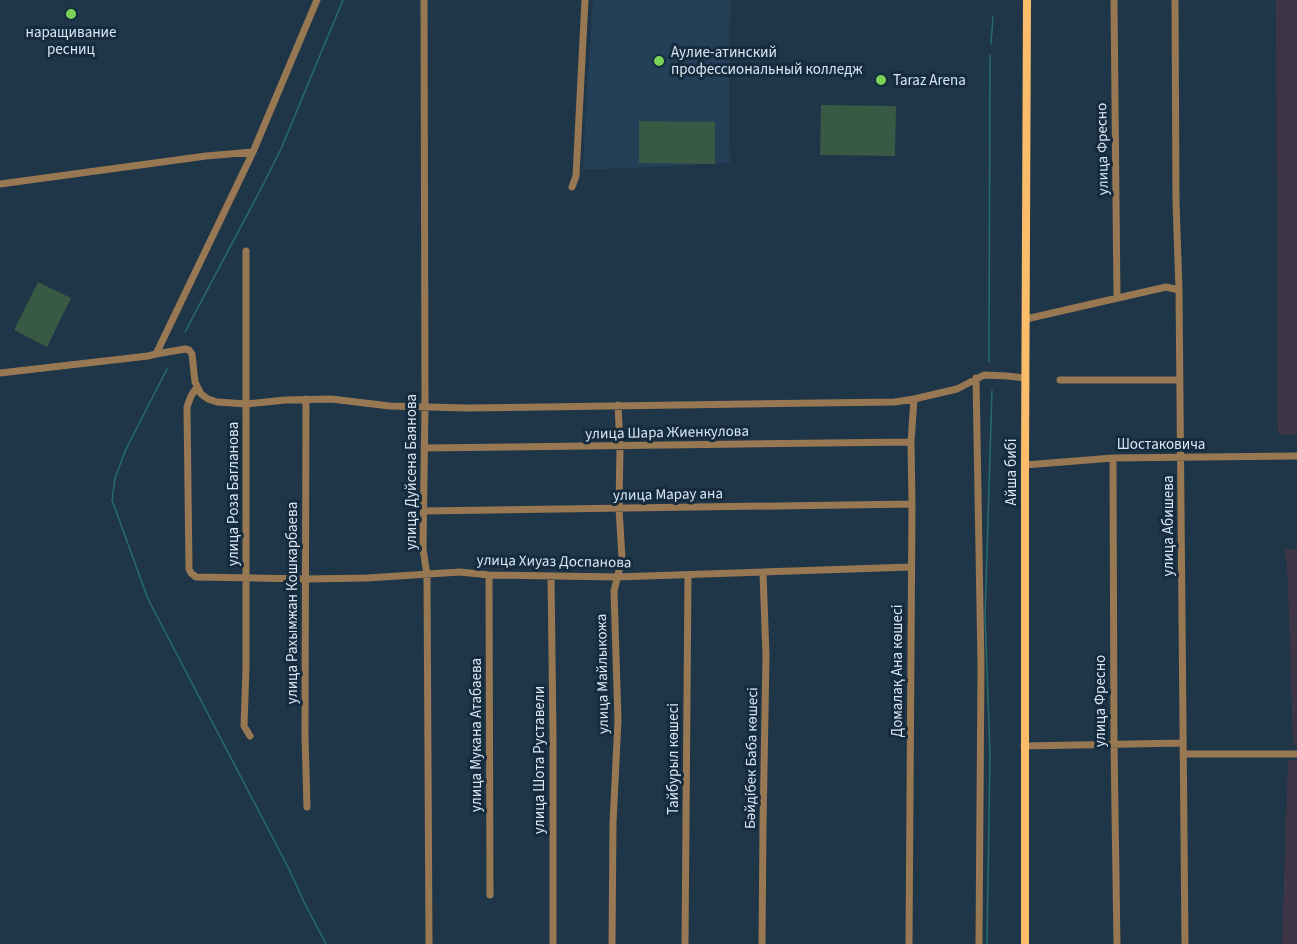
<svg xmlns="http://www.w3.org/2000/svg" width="1297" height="944" font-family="'Source Sans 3',sans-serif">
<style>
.industrial{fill:#3e3647}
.built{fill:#243f58}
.green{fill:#385943}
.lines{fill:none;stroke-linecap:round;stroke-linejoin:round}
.stream{stroke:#266c6c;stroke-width:1.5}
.minor{stroke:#977852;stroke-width:7}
.major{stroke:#fbbd69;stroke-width:8}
.poi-dot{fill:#7bd156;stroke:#152b3e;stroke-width:2}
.labels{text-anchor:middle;stroke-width:6;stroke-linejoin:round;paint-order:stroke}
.poi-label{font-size:15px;fill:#d9e6f3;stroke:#152b3e;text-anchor:start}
.street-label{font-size:15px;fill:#d9e6f3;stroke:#152b3e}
</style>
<rect width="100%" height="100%" fill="#1f3548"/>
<!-- industrial -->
<path class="industrial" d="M1276,0h21v434h-19z
M1283,549h14v196h-4l-5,-160 -2,-29z
M1288,760h9v184h-15z"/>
<!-- built -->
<path class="built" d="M593,0h137l-1,122 1,41 -147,7 2,-46z"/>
<!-- green -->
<path class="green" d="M821,105l75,1 -1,50 -75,-1z
M639,121l76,1v42l-76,-1z
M38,282l33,16 -24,49 -33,-17z"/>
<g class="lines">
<!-- stream -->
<path class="stream" d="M991,44l2,-27
M185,332l79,-149 17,-34 62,-149
M989,362l1,-307
M167,369l-41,80 -11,29 -3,22 36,99 141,270 14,31 23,44
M987,944l3,-191 -5,-136 7,-226"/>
<!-- minor -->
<path class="minor" d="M424,0l1,406 -2,143 4,26 2,369
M1114,0l3,298
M1175,0l1,202 3,88 6,654
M0,184l206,-28 47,-4
M572,187l4,-11 9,-176
M246,251v416l-2,59 6,10
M1026,319l140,-32 13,3
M156,354l29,-5 4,1 3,4 3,28 6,12 7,5 9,3 30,2 38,-4 46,-1 59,7 77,2 428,-6 19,-3 43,-10 27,-14 23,1 18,2
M0,373l148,-17 8,-2 97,-202 64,-152
M976,378l5,287 -2,279
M1060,380h120
M197,387l-6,9 -4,11 2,162 2,4 5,4 110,2 61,-1 93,-6 29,3 128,2 294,-10
M306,399l-1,337 2,71
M424,448l487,-6
M1113,458l1,285 3,201
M1025,465l88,-7 184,-2
M424,511l488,-7
M489,575l1,320
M551,576l2,159v209
M1024,746l159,-3
M1183,754h114
M612,944l1,-121 5,-103 -4,-129 8,-33 -3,-50 1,-61 -2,-42
M685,944l3,-369
M762,944l1,-118 3,-170 -3,-83
M909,944l3,-440 -1,-62 3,-43"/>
<!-- major -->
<path class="major" d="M1025,944v-479l2,-465"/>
</g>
<!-- markers -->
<g class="poi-dot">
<circle cx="71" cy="14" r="6"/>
<circle cx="659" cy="61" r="6"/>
<circle cx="881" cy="80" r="6"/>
</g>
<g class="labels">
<!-- poi labels -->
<g class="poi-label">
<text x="71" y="37" text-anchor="middle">наращивание<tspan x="71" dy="17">ресниц</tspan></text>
<text x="671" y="57">Аулие-атинский<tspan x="671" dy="17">профессиональный колледж</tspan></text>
<text x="893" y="85">Taraz Arena</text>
</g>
<!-- street labels -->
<g class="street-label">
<text transform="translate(1102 149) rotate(-91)" y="5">улица Фресно</text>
<text transform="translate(667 432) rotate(-1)" y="5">улица Шара Жиенкулова</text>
<text x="1161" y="449">Шостаковича</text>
<text transform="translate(411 472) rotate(-90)" y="5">улица Дуйсена Баянова</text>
<text transform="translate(1011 472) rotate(-90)" y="5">Айша бибі</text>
<text transform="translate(233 494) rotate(-90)" y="5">улица Роза Багланова</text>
<text transform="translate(668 494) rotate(-1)" y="5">улица Марау ана</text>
<text transform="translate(1168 526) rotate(-90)" y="5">улица Абишева</text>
<text transform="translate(554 561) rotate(1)" y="5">улица Хиуаз Доспанова</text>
<text transform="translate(292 603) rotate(-90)" y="5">улица Рахымжан Кошкарбаева</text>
<text transform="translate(897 671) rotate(-90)" y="5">Домалақ Ана көшесі</text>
<text transform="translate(602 674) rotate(-91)" y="5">улица Майлыкожа</text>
<text transform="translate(1100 701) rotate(-90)" y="5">улица Фресно</text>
<text transform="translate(476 735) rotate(-90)" y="5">улица Мукана Атабаева</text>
<text transform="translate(751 758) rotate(-89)" y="5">Бәйдібек Баба көшесі</text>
<text transform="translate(673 759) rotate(-90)" y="5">Тайбурыл көшесі</text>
<text transform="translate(539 760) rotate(-90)" y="5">улица Шота Руставели</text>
</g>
</g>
</svg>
